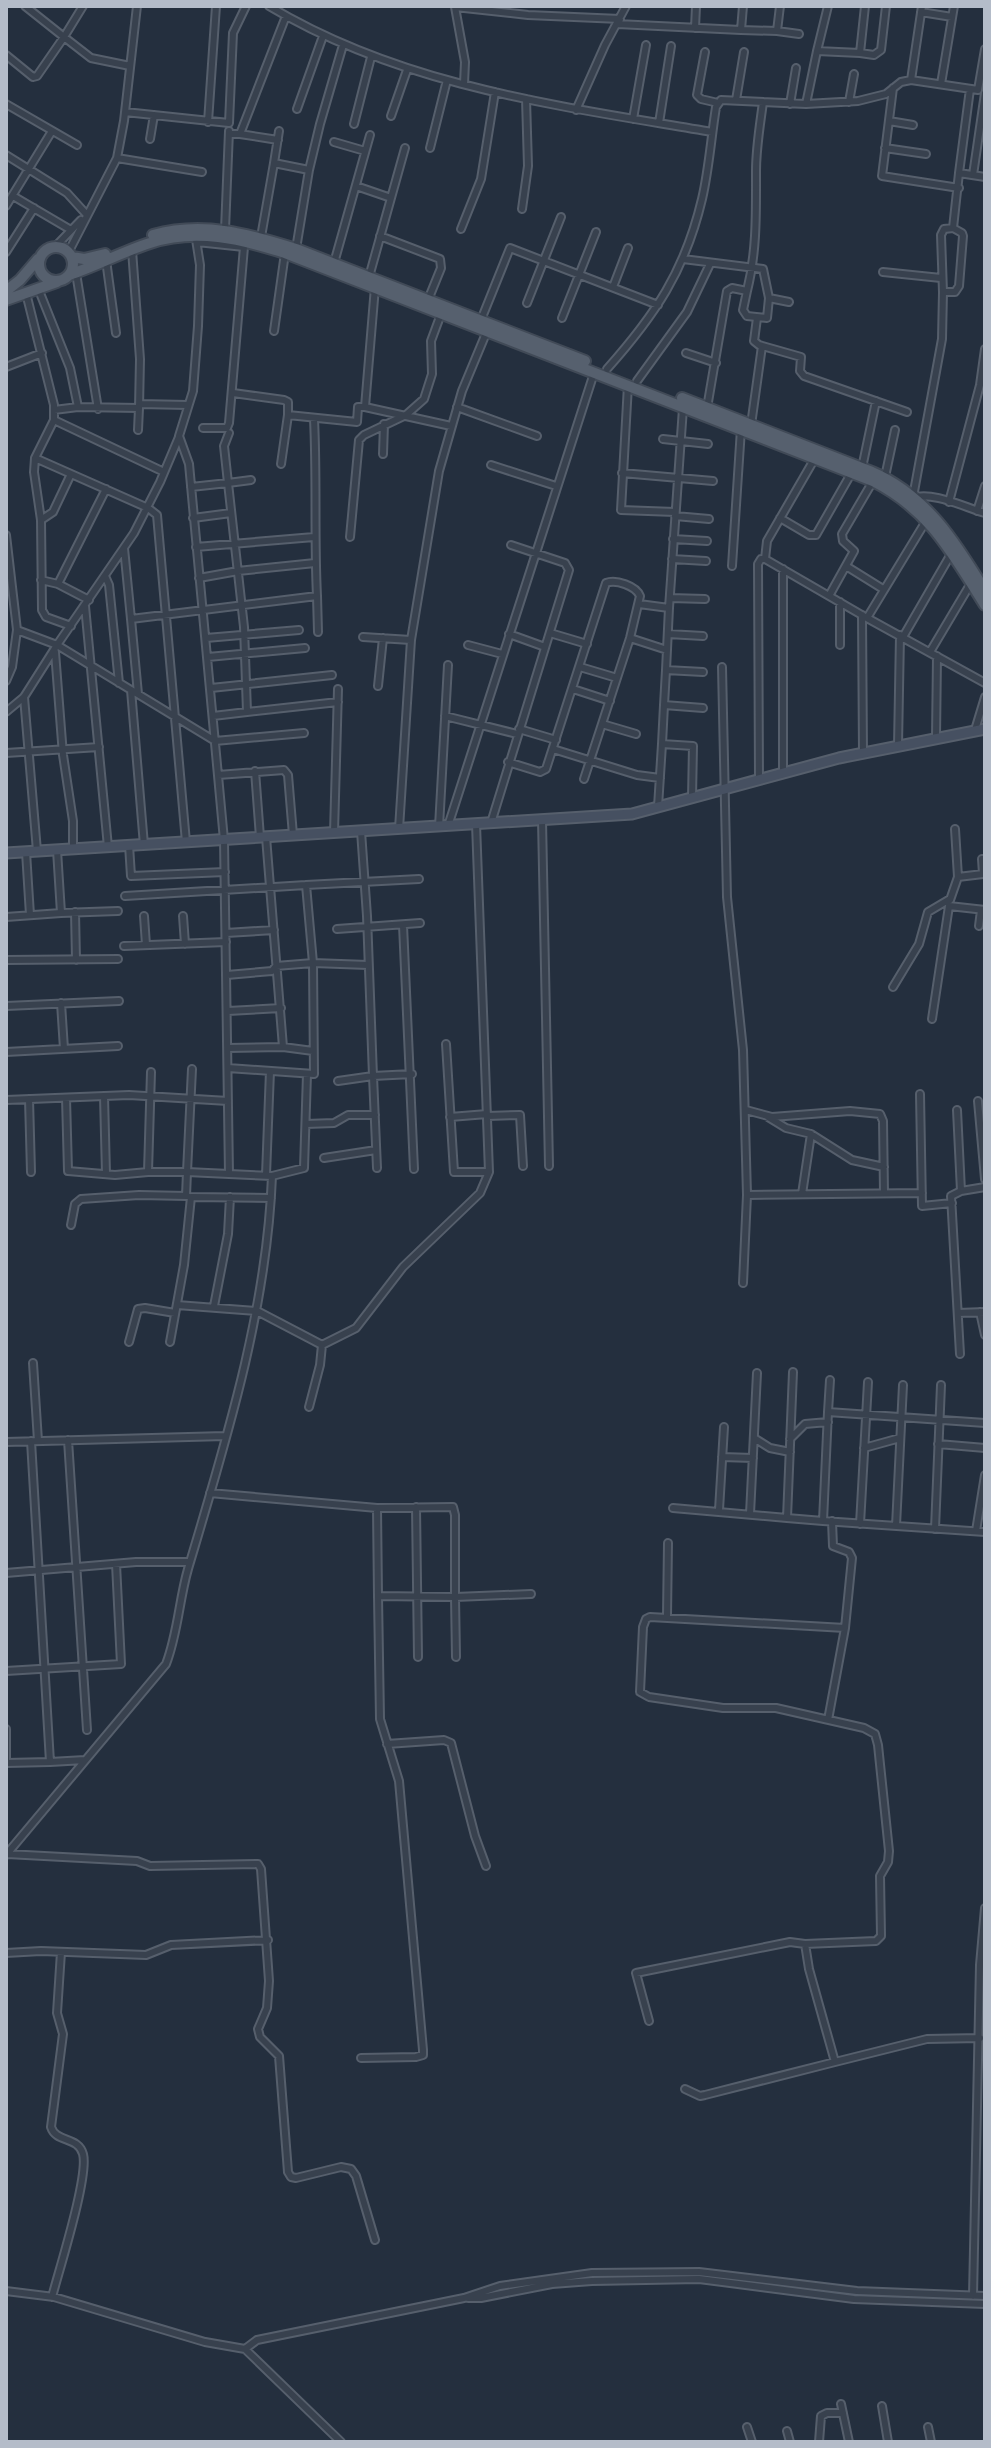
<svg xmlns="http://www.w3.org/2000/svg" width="991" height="2448" font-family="'Public Sans',sans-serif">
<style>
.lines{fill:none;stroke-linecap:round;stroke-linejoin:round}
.street-casing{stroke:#565f6c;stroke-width:10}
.secondary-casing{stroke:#565f6c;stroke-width:13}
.primary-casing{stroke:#414a57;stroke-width:14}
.street{stroke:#38414e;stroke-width:6}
.secondary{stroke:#465061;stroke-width:9}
.primary{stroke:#56606e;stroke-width:10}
</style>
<rect width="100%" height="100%" fill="#242f3e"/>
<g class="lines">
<!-- street casing -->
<g class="street-casing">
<path id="street" d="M25,6l39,31 19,-31
M269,6c135,81 291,100 443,126
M921,12l31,5
M617,24l124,6 2,-24
M695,28l1,-22
M741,30l36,1 3,-25
M777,31l22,3
M817,51l11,-45
M705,52l-8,43 4,4 17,4
M860,53l14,2 7,-5 5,-44
M6,55l27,22 4,-1 27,-39 27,21 39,8
M911,80l11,-74
M464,84l1,-22 -10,-55 73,8 92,4
M941,84l13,-78
M893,88l-11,88 77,12
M970,89l-11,84 26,4
M736,100l8,-48
M849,102l5,-28
M6,104l71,41
M790,104l6,-36
M806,104l11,-53 43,2 5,-47
M297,109l26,-73
M576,110l29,-65 21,-39
M125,112l104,11 4,-90 13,-27
M391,116l16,-46
M633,119l13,-74
M889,121l24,4
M208,122l8,-116
M659,123l12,-77
M354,124l17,-67
M279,131l-5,32 35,7 11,-46 23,-79
M229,134h11l46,-118
M240,134l38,6
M150,139l4,-24
M334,142l31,9
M430,148l17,-68
M885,148l41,6
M6,155l61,38 20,22
M117,158l85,14
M973,175l12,-82
M356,186l35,12 14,-50
M13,196l58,34
M6,206l46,-75
M522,209l6,-43 -2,-67
M461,229l20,-50 14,-87
M225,230l4,-99
M380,236l60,23 1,9 -13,32
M261,237l13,-74
M197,242l47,5 -15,176 -2,5h-24
M55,247l26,-27
M296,249l13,-79
M6,252l28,-44
M68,253l49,-95 7,-37 13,-115
M683,259l80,10 6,29 20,4
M106,260l10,73
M334,263l36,-128
M883,272l58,6
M76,273l22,136
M369,277l22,-79
M613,287l15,-39
M38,288l32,80 8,39 -24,3
M747,291l-4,19 4,6 20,2 2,-20
M943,292l-2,-57 3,-6 9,-1
M26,293l28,112v15l110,52
M527,303l34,-86
M562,318l34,-86
M757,318l-3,23 5,4 42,12 -1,14 4,5 103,36
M481,320l29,-72 148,57
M274,331l11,-78
M686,353l30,10
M6,367l36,-14
M607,369c48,-54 78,-98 95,-170 7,-30 9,-61 14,-92l5,-7 85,4 52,-3 28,-7 15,-12 10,-2 67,10 7,-41
M637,381l50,-69 23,-48
M628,385l-7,125 54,2
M233,393l51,7 4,2v13l69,7 1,-15h7l10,-120
M139,404l49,1
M78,407l61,1 1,-49 -8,-109
M365,407l86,19
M457,407l80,29
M707,408l20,-117 5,-3 15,3c10,-40 9,-79 9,-120 0,-23 4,-46 7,-69
M54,420l-19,38 -1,14 7,48 1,90 4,7 25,9
M751,425l11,-79
M138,430l1,-22
M229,433l-5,13 4,37 23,-3
M179,437l-19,45 -26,51 -77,112 158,96 89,-8
M663,439l45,5
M383,454l1,-30
M35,458l113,50 9,7 29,327
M815,458l-48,83 -2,18 102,59 59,-97
M281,464l7,-49
M491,465l65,21
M862,468l14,-67
M622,473l91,8
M885,477l10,-47
M191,487l37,-4 16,144 3,85 91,-10
M913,497l29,-158 1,-47h12l4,-6 4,-50 -1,-3 -9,-5 6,-55
M912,498c21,-7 52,9 73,15
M949,502l31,-117 5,-36
M977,511l8,-25
M675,516l34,3
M193,518l38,-5
M780,518l29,17h7l36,-63
M41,520l12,-8 18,-38
M6,535l11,95 40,15 -33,52 -18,15
M350,537l9,-97 5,-5 42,-20 18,-16 8,-25 -1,-33 10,-27
M673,539l34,2
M196,547l118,-10
M124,548l7,71
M672,559l34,2
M732,566l9,-137
M846,566l37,23
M105,576l4,9 10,98
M199,578l39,-7 77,-8
M41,580l17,4 31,16
M58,584l48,-95
M317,596l1,36
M829,596l25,-45 -11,-10 -1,-7 31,-53
M670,598l35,1
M639,604l30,4 -3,62
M85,606l23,241
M669,608l14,-200
M862,615l1,138
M867,618l118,65
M550,633l37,11
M509,634l36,13
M668,634l35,2
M363,637l48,3
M903,637l48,-83
M206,638l93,-8
M630,638l37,12
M468,645l34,9
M840,645v-43
M55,652l8,103 10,66v28
M930,652l41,-69
M208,657l97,-9
M580,667l37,11
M722,667l5,230 16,153 4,145 175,-2
M6,681l6,-14 5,-37
M378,686l5,-48
M211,688l121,-13
M573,689l37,12
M131,690l13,155
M138,694l-7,-75 186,-23c-3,-59 0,-117 -3,-177
M24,697l13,154
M664,705l2,-35 37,2
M213,716l34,-4
M445,716l72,18
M602,724l34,10
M519,729l37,11
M975,730l10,-33
M936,738l1,-82
M662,744l2,-39 39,3
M898,746l2,-111
M553,749l84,26 23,3
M6,753l93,-6
M508,762l32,10 6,-3 60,-186c10,-4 30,3 34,13l-10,42 -46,141
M255,771l5,66
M783,774v-205
M218,775l66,-5 4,5 5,60
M759,780l-1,-216 3,-5h4
M658,807l4,-63 31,2 -1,52
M542,820l7,346
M491,823l78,-253 -4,-7 -54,-18
M448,826l146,-453
M439,827l9,-162
M399,829l12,-189 28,-169 23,-80 25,-60
M334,833l4,-144
M266,837l17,210 30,4
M129,845l2,31 94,-4
M26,852l4,63
M958,877l25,-3 -1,-15h3
M125,896l181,-11
M950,900l8,-23 -3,-48
M75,912l1,48
M61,913l57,-2
M144,916l2,29
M183,916l2,28
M6,917l55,-4 -4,-63
M403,925l11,244
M979,926l2,-16
M337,929l83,-6
M226,933l48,-3
M124,946l102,-4
M6,960l112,-1
M227,975l45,-4 4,-5 37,-3 55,2
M893,987l26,-43 9,-32 22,-13
M61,1003l3,46
M6,1006l113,-5
M228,1011l53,-3
M932,1019l17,-113 36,4
M446,1044l8,128h35l-13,-348
M228,1048l55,-1
M6,1052l112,-6
M228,1068l86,6 -1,-111 -7,-78 113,-6
M192,1069l-5,103 42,2
M151,1072l-3,100h39l-1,24
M338,1081l35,-5 -6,-160 -6,-85
M920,1094l2,112 30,-3
M104,1096l2,78
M66,1098l2,73 47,4 33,-3
M29,1099l2,73
M6,1100l123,-5 99,6
M978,1101l7,78
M746,1110l26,7 78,-6 30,3 3,7 1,72
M957,1110l4,81 24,-4
M487,1116l33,-1 3,51
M450,1117l37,-3
M768,1117l18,11 25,6 41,26 32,7
M306,1124l28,-1 14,-8h27
M324,1158l52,-8
M377,1168l-4,-92 39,-2
M266,1175l4,-104
M272,1176l32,-8 3,-94
M802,1194l9,-60
M71,1225l4,-21 6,-5 58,-4 48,1
M743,1283l4,-88
M177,1305l80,6 65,34 -2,20 -11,42
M214,1306l14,-72 2,-37
M980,1312l5,23
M958,1313l27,-1
M129,1342l9,-33 7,-1 30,5
M170,1342l14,-77 7,-68 80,1
M322,1345l34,-17 47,-61 77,-74 9,-21
M960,1354l-9,-158 10,-5
M33,1363l5,78
M793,1372l-6,146 36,3
M828,1412l2,-32
M985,1423l-157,-11 -5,109 162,11
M754,1438l16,10 20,4
M790,1439l15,-15 23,-2
M68,1440l19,290
M6,1442l219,-6
M938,1444l47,4
M864,1448l36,-10
M722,1457l31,1
M210,1493l167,15 76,-1 2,8v82l-77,-1 2,123 19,62 24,269v5l-7,2 -55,1
M416,1507l2,150
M377,1508l1,88
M673,1508l114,10
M719,1510l5,-83
M750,1514l7,-141
M860,1524l8,-142
M896,1526l7,-141
M935,1529l6,-144
M976,1531l9,-56
M6,1573l130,-11h54
M667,1616l1,-73
M845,1628l-195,-11 -4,2 -3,8 -3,65 9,5 74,11h53l88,20 11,6 3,11 11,106 -1,11 -8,14 1,60 -5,5 -71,3 4,25 26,93 92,-23 53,-1
M456,1657l-1,-60 76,-3
M6,1671l115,-7 -5,-100
M828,1720l17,-92 7,-70 -3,-6 -16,-6 -1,-25
M6,1729v34l44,-1 -19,-321
M387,1744l57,-4 7,3 24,93 11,30
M50,1762l35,-2
M7,1854l130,7 13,5 108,-2 3,5 8,112 -2,27 -9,21 2,8 19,19 9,116 3,5 5,1 45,-11 10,2 5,7 19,64
M6,1855l160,-191c12,-31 13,-64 22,-95 38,-128 79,-259 84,-393l-43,-2 -5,-334 -35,-376 -10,-28 14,-45 5,-65 2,-61 -5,-32
M6,1953l35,-2 105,4 25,-10 97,-5
M649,2021l-13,-48 154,-31 15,2
M685,2089l15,7 5,-1 130,-33
M6,2291l48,6 151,45 40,7 96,93
M973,2296l7,-331 5,-57
M52,2297c7,-27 37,-121 31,-143 -5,-18 -27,-11 -32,-27l12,-93 -6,-21 4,-61
M468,2298h13l71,-14 40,-3 107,-2 155,20 131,5
M245,2349l12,-9 207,-42 36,-12 92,-13 107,-1 158,19 128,5
M841,2404l8,38
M882,2406l6,36
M747,2427l5,15
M928,2427l3,15
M787,2431l3,11
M819,2442l2,-26 6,-3h16"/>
</g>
<!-- secondary casing -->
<g class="secondary-casing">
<path id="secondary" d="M6,853l626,-39 207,-56 146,-29"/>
</g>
<!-- primary casing -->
<g class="primary-casing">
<path id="primary" d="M153,235c50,-14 96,-1 143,14l289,112
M39 264a17 17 0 1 1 34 0a17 17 0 1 1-34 0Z
M72,257l12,2 21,-5
M69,275c27,-9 53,-23 81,-32 46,-15 91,-4 135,10l588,228c57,29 79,72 112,124
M6,291l14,-11 18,-21
M6,300l51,-18
M682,398l190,74c54,23 84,71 113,119"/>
</g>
<!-- street -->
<use href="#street" class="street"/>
<!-- secondary -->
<use href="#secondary" class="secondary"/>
<!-- primary -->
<use href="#primary" class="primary"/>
</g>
<!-- border -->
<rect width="991" height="2448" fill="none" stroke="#b4bcc9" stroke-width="16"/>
</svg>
